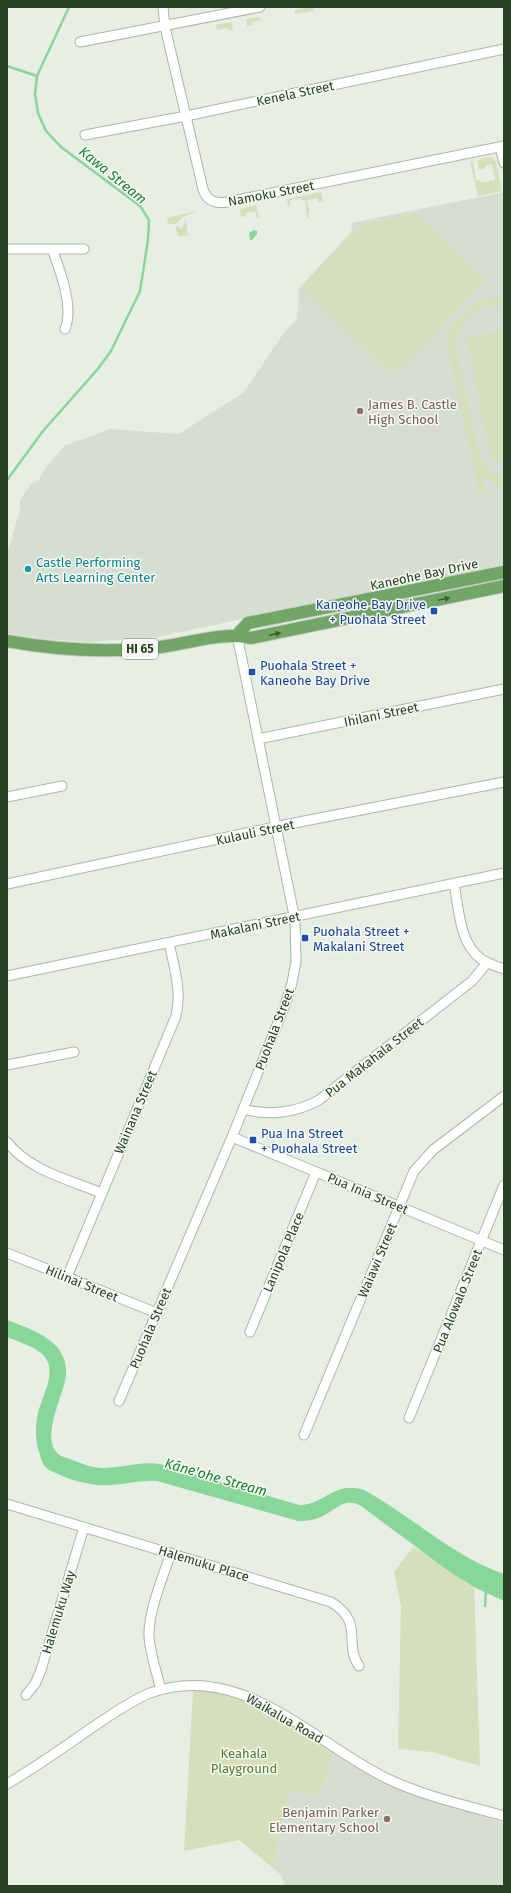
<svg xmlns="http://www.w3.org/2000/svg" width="511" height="1893" font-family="'Fira Sans',sans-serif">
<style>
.built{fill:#d6ded2}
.green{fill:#d3e0bb}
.water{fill:#89d69b}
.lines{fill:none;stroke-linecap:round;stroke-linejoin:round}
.stream{stroke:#89d69b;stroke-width:2.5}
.minor-casing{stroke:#aab7a6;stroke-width:11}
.major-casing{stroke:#c3cac1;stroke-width:14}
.minor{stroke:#fff;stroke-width:9}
.major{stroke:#71a666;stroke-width:12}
.oneway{fill:#3a5a33}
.education-dot{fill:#8d6e63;stroke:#f7faf4;stroke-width:1.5}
.culture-dot{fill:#0f9aa8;stroke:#f7faf4;stroke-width:1.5}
.transit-dot{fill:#1a4fb4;stroke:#f7faf4;stroke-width:1.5}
.labels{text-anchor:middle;stroke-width:3;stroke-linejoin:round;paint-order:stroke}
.shield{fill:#f7faf4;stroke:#667861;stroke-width:1}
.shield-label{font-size:12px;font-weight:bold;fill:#284122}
.street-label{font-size:13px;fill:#284122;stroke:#f7faf4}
.education-label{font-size:13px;fill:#785e54;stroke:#f7faf4;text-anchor:start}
.culture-label{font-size:13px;fill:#0d838f;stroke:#f7faf4;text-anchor:start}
.transit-label{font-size:13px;fill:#164399;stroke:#f7faf4;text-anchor:start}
.park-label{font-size:13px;fill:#547a29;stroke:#f7faf4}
.water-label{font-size:14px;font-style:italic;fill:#188132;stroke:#f7faf4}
</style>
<rect width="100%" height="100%" fill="#e7eee4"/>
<!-- built -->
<path class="built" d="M504,192v376l-177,33 -169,36 -69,5 -46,-3 -36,-6 1,-82 12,-41v-10l11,-16 7,-3 9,-15 17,-20 46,-17 69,5 65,-42 39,-58 14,-15 2,-30 53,-58 -1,-8z
M333,1752l60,35 111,36v63h-219l-4,-11 -8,-7 17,-79 30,7z"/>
<!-- green -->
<path class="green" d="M308,7h5l1,4 -19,3v-4z
M260,17l1,3 -9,2v3l-5,1 -1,-7z
M231,22l2,8h-5v-2l-11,2 -1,-5z
M488,157l5,1 3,4 6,29 -24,5 -8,-35h3l3,19h4l1,3 14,-3 -3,-16 -7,2v2l-6,2 -2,-10z
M321,192l2,9 -5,1 -1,-4 -10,2 3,13h-2l1,4 -2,1 -2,-18h-3l-1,-2 -11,2v5l-2,1 -1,-7z
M256,205l3,13h-2l-2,-7 -9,2v3l-5,1 -1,-8z
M199,210l-16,7 -8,7h-7l-1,-6z
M415,213l70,67 -83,89 -15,1 -87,-83 59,-62z
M186,219l2,16 -9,2 -4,-10 2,-1 5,3z
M495,297l9,1v8c-27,-4 -50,18 -47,45l22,104 10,16 15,9v8l-10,-5 -12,-8 4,18 -7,1 -35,-164 8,-1c9,-19 23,-29 43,-32z
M504,330v128l-13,3 -25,-123z
M413,1547l61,35 6,184 -48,-14 -34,-3 3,-143 -7,-34z
M193,1691c54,-1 96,35 140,61l-13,44 -30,-6 -17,78 -34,-28 -55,11z"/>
<!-- water -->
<path class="water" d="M254,230l3,1v3l-5,6h-2l-1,-7z
M7,1320c15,6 35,12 47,24 8,7 13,19 12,30 -1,20 -29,68 -5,82 14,4 27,12 42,12 19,0 37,-7 57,-4l139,41c26,0 35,-25 65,-15 48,26 88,66 140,84v27l-28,-13 -26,-16 -89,-66c-15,-9 -25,3 -38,10 -8,4 -16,5 -25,5l-141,-40c-15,-1 -30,3 -46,4 -21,2 -43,-6 -62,-15 -6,-4 -7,-8 -9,-15 -5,-13 -5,-29 -2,-42 4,-17 19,-40 7,-56 -8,-10 -26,-15 -38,-20z"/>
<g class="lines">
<!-- stream -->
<path class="stream" d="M7,66l30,10 -2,18 3,19 8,18 15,16 79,59 9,14 -1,20 -8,51 -29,60 -14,19 -54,61 -36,49
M37,76l32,-69
M485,1606l1,-16"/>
<!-- minor casing -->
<g class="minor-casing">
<path id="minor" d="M163,7l2,20 38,162c4,12 12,15 24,13l277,-56
M80,42l180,-35
M85,135l101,-19 318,-67
M500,147l4,16
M7,249h77
M52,249c8,21 22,58 13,80
M258,739l246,-50
M7,797l55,-11
M7,884l272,-58 225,-44
M454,884c5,24 5,59 27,75 7,5 15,7 23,10
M7,976l497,-103
M7,1065l67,-13
M243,1109c25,7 53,4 76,-9l153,-119 15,-18
M232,1137l272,113
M7,1142c23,29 61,37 94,51
M7,1253l150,60
M67,1277l109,-261c6,-25 -2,-49 -7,-73
M250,1332l66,-160
M119,1401l113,-264 53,-132 7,-22 4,-22 -1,-41 -58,-285
M409,1418l95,-233
M304,1435l110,-264 19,-21 71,-54
M7,1504l324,98c34,21 12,41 28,64
M161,1690c-4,-17 -11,-36 -12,-54 -1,-23 14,-60 22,-83
M26,1695l9,-11 6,-14 43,-143
M7,1784c29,-17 56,-36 83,-55 20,-13 38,-27 60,-36 91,-33 161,48 236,85 37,18 79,27 118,38"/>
</g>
<!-- major casing -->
<g class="major-casing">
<path id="major" d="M237,635l11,-12 256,-51
M7,641c50,9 103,12 153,6 29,-3 62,-16 91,-9l253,-52"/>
</g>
<!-- minor -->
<use href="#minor" class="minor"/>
<!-- major -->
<use href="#major" class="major"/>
</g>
<!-- one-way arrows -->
<defs><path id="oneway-solid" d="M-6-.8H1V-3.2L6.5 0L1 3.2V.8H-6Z"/></defs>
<g class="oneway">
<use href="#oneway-solid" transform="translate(444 599) rotate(-12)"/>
<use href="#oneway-solid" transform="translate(275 634) rotate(-12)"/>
</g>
<!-- markers -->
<g class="education-dot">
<circle cx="360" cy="411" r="4"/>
<circle cx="387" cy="1819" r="4"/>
</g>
<circle class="culture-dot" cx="28" cy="569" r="4"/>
<g class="transit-dot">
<rect x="430" y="607" width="8" height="8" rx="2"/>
<rect x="248" y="668" width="8" height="8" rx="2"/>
<rect x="301" y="934" width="8" height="8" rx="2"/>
<rect x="249" y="1136" width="8" height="8" rx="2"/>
</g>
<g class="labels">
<!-- shield labels -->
<rect class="shield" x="122" y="639" width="36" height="20" rx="3"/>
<g class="shield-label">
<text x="140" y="653">HI 65</text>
</g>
<!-- street labels -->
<g class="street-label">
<text transform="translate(295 93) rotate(-12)" y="5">Kenela Street</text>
<text transform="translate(271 193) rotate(-11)" y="5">Namoku Street</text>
<text transform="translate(424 574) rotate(-12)" y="5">Kaneohe Bay Drive</text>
<text transform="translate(381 714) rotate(-12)" y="5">Ihilani Street</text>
<text transform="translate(255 832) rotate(-12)" y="5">Kulauli Street</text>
<text transform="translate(255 925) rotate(-12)" y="5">Makalani Street</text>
<text transform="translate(274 1029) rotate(-69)" y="5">Puohala Street</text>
<text transform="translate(374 1057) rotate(-38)" y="5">Pua Makahala Street</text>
<text transform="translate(135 1112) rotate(-67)" y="5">Wainana Street</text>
<text transform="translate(368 1193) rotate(23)" y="5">Pua Inia Street</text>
<text transform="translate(283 1252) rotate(-67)" y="5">Lanipola Place</text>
<text transform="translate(377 1260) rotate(-67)" y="5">Waiawi Street</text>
<text transform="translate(82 1283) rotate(22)" y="5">Hilinai Street</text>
<text transform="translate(457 1301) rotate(-68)" y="5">Pua Alowalo Street</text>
<text transform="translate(150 1328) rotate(-67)" y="5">Puohala Street</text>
<text transform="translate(204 1563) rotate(17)" y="5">Halemuku Place</text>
<text transform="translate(58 1612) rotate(-73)" y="5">Halemuku Way</text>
<text transform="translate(285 1718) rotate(30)" y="5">Waikalua Road</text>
</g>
<!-- education labels -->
<g class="education-label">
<text x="368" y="409">James B. Castle<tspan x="368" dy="15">High School</tspan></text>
<text x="379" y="1817" text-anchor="end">Benjamin Parker<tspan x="379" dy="15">Elementary School</tspan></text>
</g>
<!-- culture labels -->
<g class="culture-label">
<text x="36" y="567">Castle Performing<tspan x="36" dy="15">Arts Learning Center</tspan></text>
</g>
<!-- transit labels -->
<g class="transit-label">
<text x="426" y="609" text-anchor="end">Kaneohe Bay Drive<tspan x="426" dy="15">+ Puohala Street</tspan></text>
<text x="260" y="670">Puohala Street +<tspan x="260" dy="15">Kaneohe Bay Drive</tspan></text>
<text x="313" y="936">Puohala Street +<tspan x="313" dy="15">Makalani Street</tspan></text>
<text x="261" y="1138">Pua Ina Street<tspan x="261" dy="15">+ Puohala Street</tspan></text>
</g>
<!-- park labels -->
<g class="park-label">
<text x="244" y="1758">Keahala<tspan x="244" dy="15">Playground</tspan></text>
</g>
<!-- water labels -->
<g class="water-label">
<text transform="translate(113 175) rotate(39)" y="5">Kawa Stream</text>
<text transform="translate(216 1477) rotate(16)" y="5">Kāne'ohe Stream</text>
</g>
</g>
<!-- border -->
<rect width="511" height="1893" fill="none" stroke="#284122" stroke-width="16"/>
</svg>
